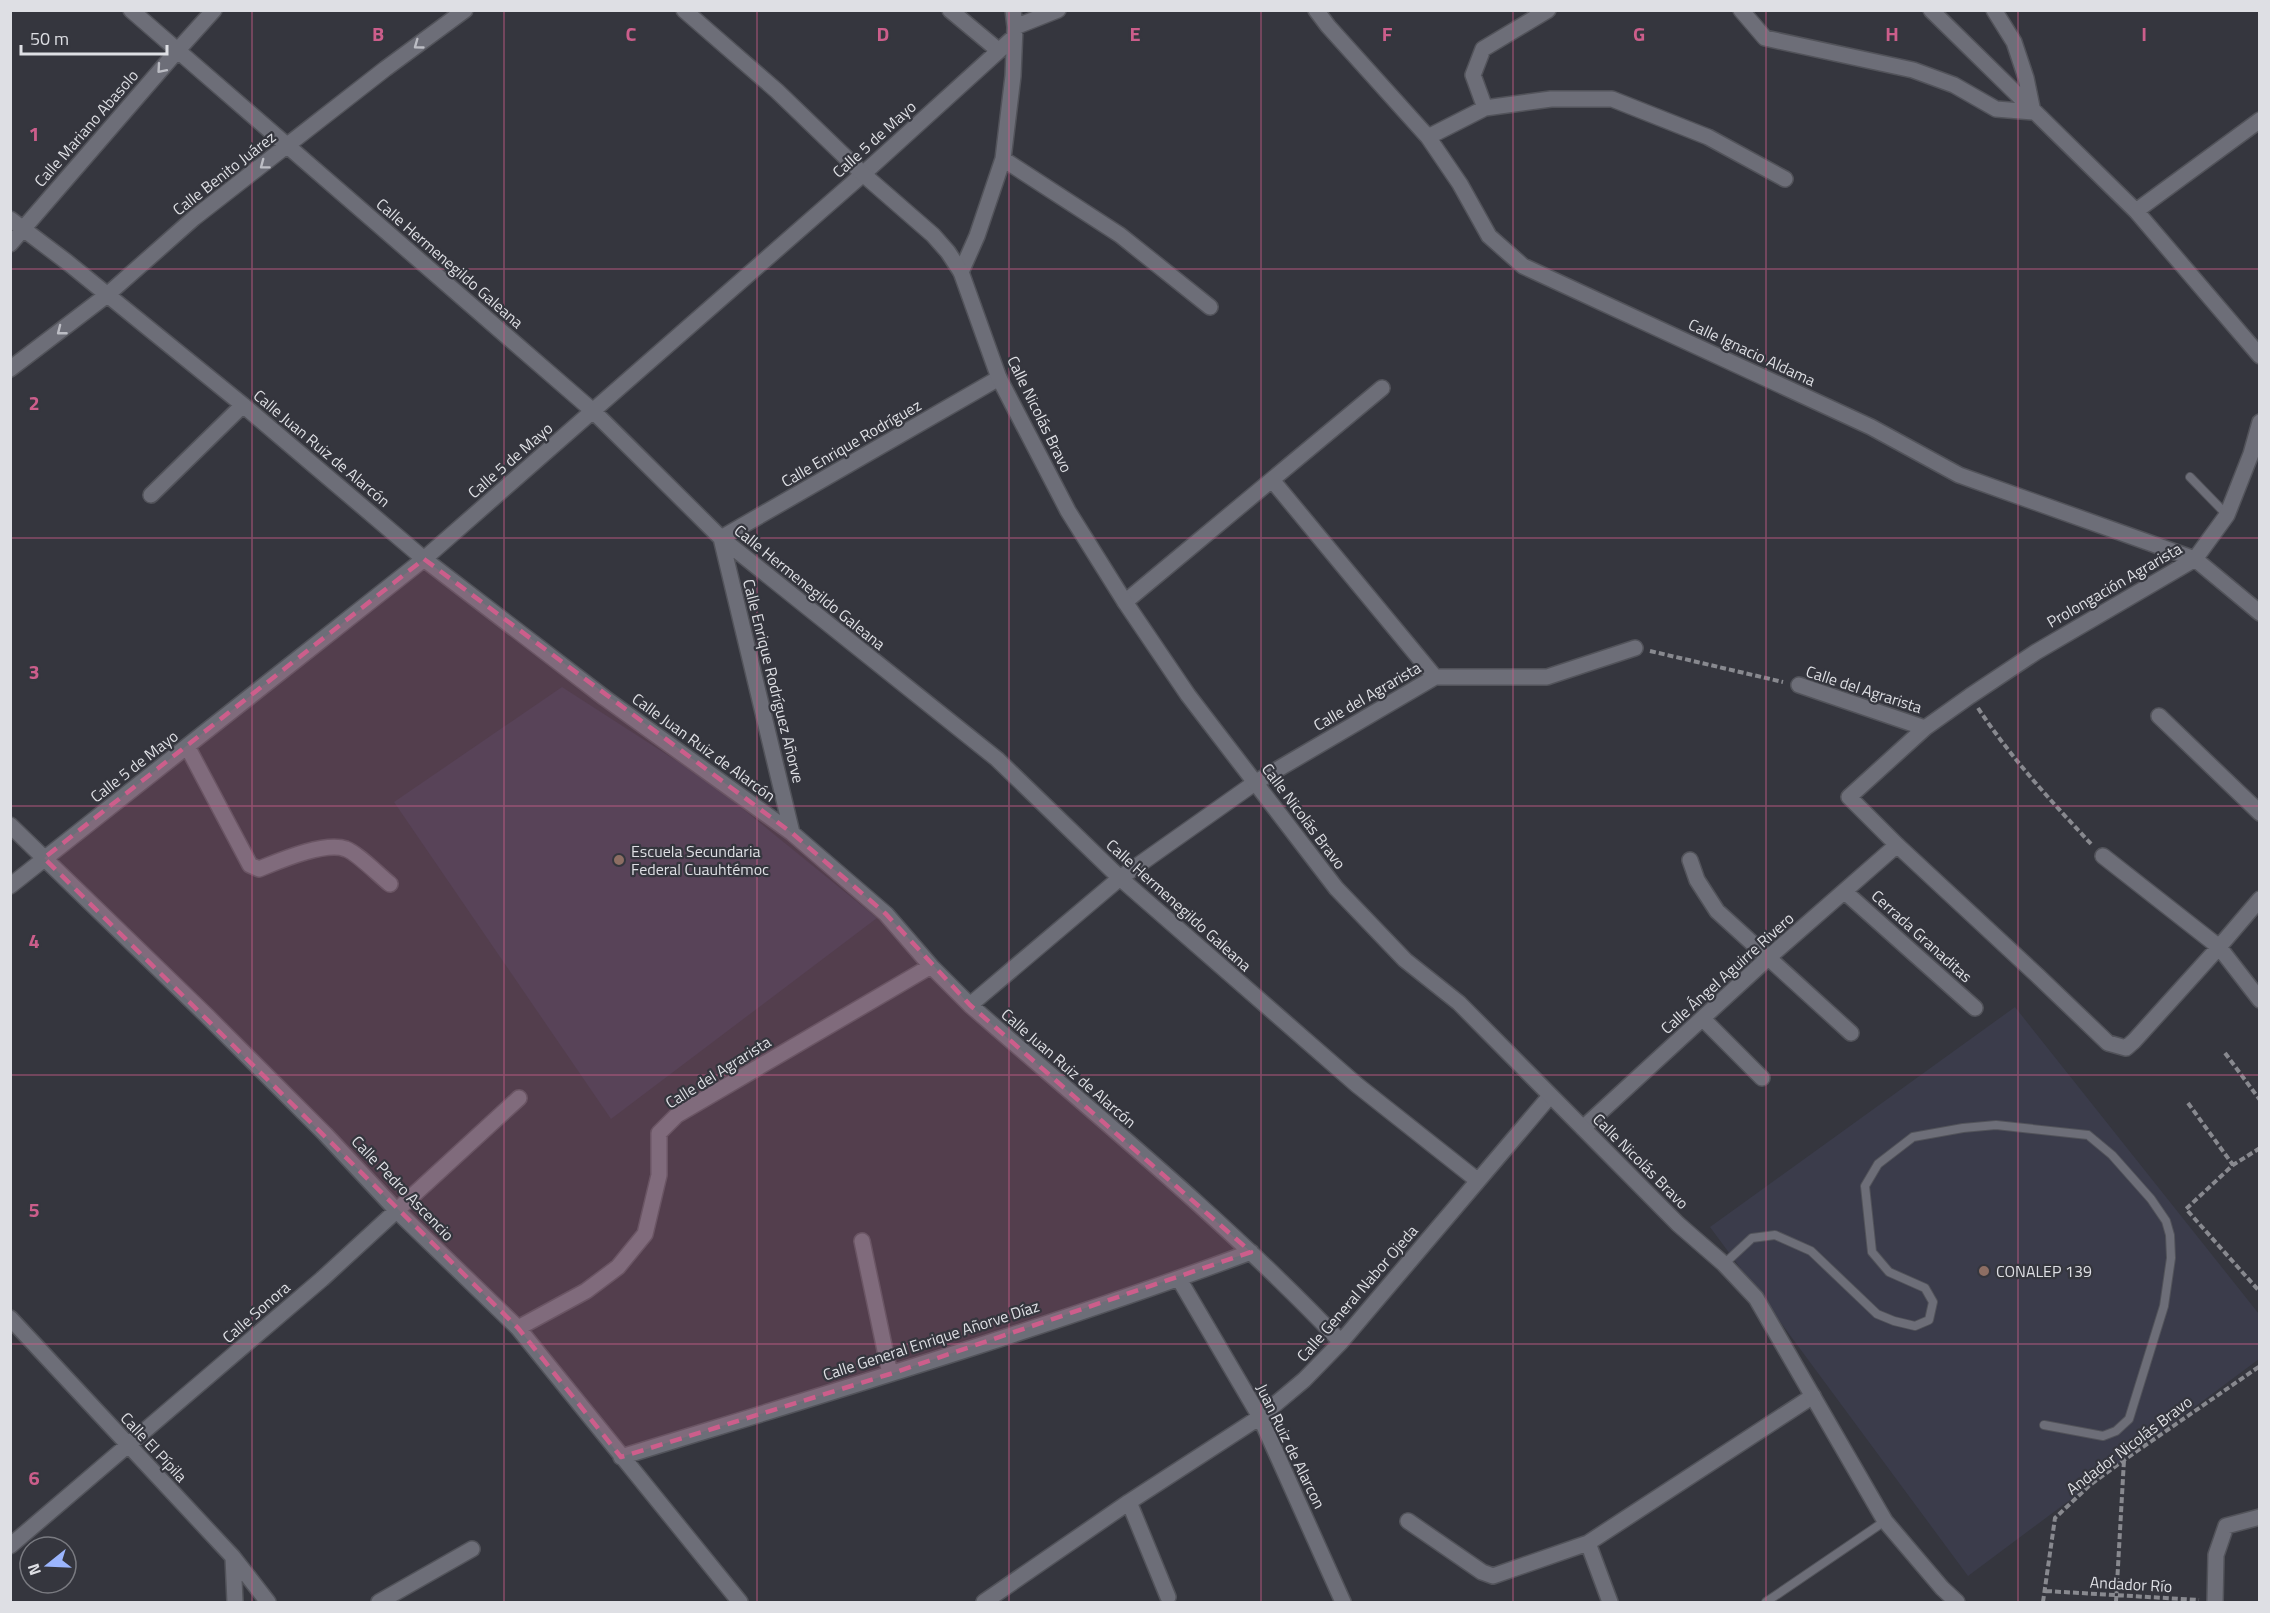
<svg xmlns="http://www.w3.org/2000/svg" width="2270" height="1613" font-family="'Titillium Web',sans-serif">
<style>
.built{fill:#3b3c4b}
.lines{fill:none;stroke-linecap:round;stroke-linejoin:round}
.lane-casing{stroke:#52535a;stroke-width:10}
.street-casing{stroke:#52535a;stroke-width:18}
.secondary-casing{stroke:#52535a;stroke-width:18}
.path{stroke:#88898f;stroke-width:4;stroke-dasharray:6 3;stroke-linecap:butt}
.lane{stroke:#6d6e78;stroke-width:8}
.street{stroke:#6d6e78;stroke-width:15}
.secondary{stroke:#6d6e78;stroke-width:15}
.oneway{stroke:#bcbdc4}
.marked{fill:#cc5e8b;fill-opacity:0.2;stroke:#cc5e8b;stroke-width:4.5;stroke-dasharray:12 8;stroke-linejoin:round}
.grid{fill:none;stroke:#cc5e8b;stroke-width:1.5;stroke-opacity:0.55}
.education-dot{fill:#8d6e63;stroke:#35363e;stroke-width:2}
.labels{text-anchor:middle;stroke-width:4.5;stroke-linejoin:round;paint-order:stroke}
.street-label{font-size:16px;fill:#dedfe4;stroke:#35363e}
.poi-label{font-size:16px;fill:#dedfe4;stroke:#35363e;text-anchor:start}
.grid-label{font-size:20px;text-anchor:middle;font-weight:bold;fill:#cc5e8b;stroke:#35363e;stroke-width:4.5;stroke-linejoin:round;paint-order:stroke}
</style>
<rect width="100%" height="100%" fill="#35363e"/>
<!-- built -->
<path class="built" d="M562,687l149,96 166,135 -266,201 -217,-317z
M2015,1007l244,307v45l-291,217 -258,-349z"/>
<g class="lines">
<!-- lane casing -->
<g class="lane-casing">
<path id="lane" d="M2190,477l37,38
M1724,1264l28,-26 23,-3 36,16 66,63 17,7 21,5 14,-6 4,-18 -8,-14 -36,-16 -17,-20 -7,-66 13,-22 35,-27 50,-9 33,-3 92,10 24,20 39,44 15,22 4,14 1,23 -7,48 -35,113 -13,12 -13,5 -59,-11
M1766,1602l119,-81"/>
</g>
<!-- street casing -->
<g class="street-casing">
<path id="street" d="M131,10l462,401 128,127 276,221 123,119 237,207 120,95
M950,10l48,40
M1316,10l12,16 100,111 32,47 29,52 34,30 348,161 88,48 236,84 65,54
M1741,10l24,28 148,32 41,15 42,24 37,3 -7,-34 -12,-36 -20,-32
M1931,10l205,201 124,145
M1015,27l43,-17
M1485,108l-12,-33 10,-26 65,-39
M1428,137l57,-29 66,-9h61l96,38 77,42
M1003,159l117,76 90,72
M2136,211l124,-91
M10,219l57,43 176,143 181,154 181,139 187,135 94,81 45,52 39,39c126,110 256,216 371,337
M10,244l167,-193 37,-41
M961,272l16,-36 26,-77 10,-83 2,-49 -2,-17
M10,369l97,-74 87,-77 191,-149 80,-59
M2260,422l-9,32 -24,61 -32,44 -159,93 -66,44 -45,32 -76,69 48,48 141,131 70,67 18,5 8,-7 85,-94 41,-48
M1272,480l163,197
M151,495l92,-90
M1125,602l257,-214
M1799,685l126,43
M2159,716l101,97
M188,748l62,117 9,4c20,-8 66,-28 87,-20 10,3 35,28 44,35
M10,825l198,192 117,117 72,77 121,117 222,274
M792,833l-71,-295 278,-160
M2103,856l116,91 41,53
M1690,860l7,20 20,31 134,122
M10,886l414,-327 439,-385 151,-137
M1845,892l130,116
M970,1005l150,-127 136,-96 179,-105h112l88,-29
M1703,1019l59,59
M1583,1128l185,-170 129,-113
M862,1241l28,133
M1179,1279l81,138 83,185
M10,1318l223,239 35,45
M518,1328l68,-37 32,-24 27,-33 14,-59v-42l18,-18 254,-149
M621,1457c211,-65 423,-128 630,-205
M1129,1502l39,95
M1408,1521l74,51 11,4 95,-33 225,-147
M1588,1543l22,59
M10,1546l312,-267 197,-181
M233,1557l2,45
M379,1602l93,-53
M984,1602l145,-100 131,-85 44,-37 37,-38 209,-246
M2215,1602l1,-47 10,-29 34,-9"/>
</g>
<!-- secondary casing -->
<g class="secondary-casing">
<path id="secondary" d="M684,10l93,81 86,83 70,61 15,17 13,20 38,106 69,133 57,91 63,93 148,193 69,72 54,43 219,221 46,40 32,34 129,223 57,67 15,14"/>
</g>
<!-- path -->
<path class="path" d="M1650,651l133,31
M1978,708c33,50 73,93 114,137
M2225,1053l35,47
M2188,1103l45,62
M2260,1148l-27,17 -47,44 74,83
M2046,1591l153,9
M2043,1602l12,-84 35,-33 34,-25 136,-94
M2116,1602l8,-142"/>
<!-- lane -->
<use href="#lane" class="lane"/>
<!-- street -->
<use href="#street" class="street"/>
<!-- secondary -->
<use href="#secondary" class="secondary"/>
</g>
<!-- one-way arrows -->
<defs><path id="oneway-chevron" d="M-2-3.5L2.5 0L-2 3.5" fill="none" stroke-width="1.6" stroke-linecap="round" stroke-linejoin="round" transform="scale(1.5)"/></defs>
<g class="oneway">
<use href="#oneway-chevron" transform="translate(418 45) rotate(144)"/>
<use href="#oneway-chevron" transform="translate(161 69) rotate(131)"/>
<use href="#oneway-chevron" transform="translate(264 165) rotate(143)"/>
<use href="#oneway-chevron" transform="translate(61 331) rotate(142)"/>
</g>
<!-- marked area -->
<path class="marked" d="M424,559l368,274 94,81 84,91 281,247 -361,122 -269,83 -103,-129 -474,-470z"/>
<!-- grid -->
<path class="grid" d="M252,10v1592M504,10v1592M757,10v1592M1009,10v1592M1261,10v1592M1513,10v1592M1766,10v1592M2018,10v1592M10,269h2250M10,538h2250M10,806h2250M10,1075h2250M10,1344h2250"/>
<!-- markers -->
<g class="education-dot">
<circle cx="619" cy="860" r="6"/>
<circle cx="1984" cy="1271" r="6"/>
</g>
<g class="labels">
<!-- street labels -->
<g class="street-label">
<text transform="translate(86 128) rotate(-49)" y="6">Calle Mariano Abasolo</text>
<text transform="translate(874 139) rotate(-42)" y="6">Calle 5 de Mayo</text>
<text transform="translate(224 173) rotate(-38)" y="6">Calle Benito Juárez</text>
<text transform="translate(450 263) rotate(41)" y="6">Calle Hermenegildo Galeana</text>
<text transform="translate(1752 352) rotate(25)" y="6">Calle Ignacio Aldama</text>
<text transform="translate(1040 414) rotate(64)" y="6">Calle Nicolás Bravo</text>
<text transform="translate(851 443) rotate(-30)" y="6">Calle Enrique Rodríguez</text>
<text transform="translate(322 448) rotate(40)" y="6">Calle Juan Ruiz de Alarcón</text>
<text transform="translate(510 460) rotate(-41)" y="6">Calle 5 de Mayo</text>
<text transform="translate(2114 585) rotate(-30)" y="6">Prolongación Agrarista</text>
<text transform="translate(810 587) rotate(39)" y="6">Calle Hermenegildo Galeana</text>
<text transform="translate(774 681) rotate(76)" y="6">Calle Enrique Rodríguez Añorve</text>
<text transform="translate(1864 689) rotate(18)" y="6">Calle del Agrarista</text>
<text transform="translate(1367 696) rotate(-30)" y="6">Calle del Agrarista</text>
<text transform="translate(704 747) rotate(36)" y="6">Calle Juan Ruiz de Alarcón</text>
<text transform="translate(134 766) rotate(-38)" y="6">Calle 5 de Mayo</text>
<text transform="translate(1304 816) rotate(53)" y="6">Calle Nicolás Bravo</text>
<text transform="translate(1179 905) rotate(42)" y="6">Calle Hermenegildo Galeana</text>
<text transform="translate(1922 936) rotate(42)" y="6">Cerrada Granaditas</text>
<text transform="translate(1727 973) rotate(-42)" y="6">Calle Ángel Aguirre Rivero</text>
<text transform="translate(1069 1068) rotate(41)" y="6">Calle Juan Ruiz de Alarcón</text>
<text transform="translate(718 1072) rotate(-32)" y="6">Calle del Agrarista</text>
<text transform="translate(1641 1161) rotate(45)" y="6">Calle Nicolás Bravo</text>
<text transform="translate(403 1188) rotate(46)" y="6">Calle Pedro Ascencio</text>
<text transform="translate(1357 1293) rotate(-49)" y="6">Calle General Nabor Ojeda</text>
<text transform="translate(256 1312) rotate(-41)" y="6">Calle Sonora</text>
<text transform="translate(931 1340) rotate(-18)" y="6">Calle General Enrique Añorve Díaz</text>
<text transform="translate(2129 1445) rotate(-37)" y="6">Andador Nicolás Bravo</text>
<text transform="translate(1291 1446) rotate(64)" y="6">Juan Ruiz de Alarcon</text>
<text transform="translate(154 1447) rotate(47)" y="6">Calle El Pípila</text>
<text transform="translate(2131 1584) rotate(3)" y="6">Andador Río</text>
</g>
<!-- poi labels -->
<g class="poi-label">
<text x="631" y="857">Escuela Secundaria<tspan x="631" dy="18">Federal Cuauhtémoc</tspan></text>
<text x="1996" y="1277">CONALEP 139</text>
</g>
</g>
<g class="grid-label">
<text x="378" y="41">B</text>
<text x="631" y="41">C</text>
<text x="883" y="41">D</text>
<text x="1135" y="41">E</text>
<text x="1387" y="41">F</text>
<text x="1639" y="41">G</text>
<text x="1892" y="41">H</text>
<text x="2144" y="41">I</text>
<text x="34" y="141">1</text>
<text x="34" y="410">2</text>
<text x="34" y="679">3</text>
<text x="34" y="948">4</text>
<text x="34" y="1217">5</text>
<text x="34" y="1485">6</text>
</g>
<!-- border -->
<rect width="2270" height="1613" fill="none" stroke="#dedfe4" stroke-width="24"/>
<!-- north arrow -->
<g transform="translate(48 1565) rotate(252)"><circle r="28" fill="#35363e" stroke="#797a80" stroke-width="1.5"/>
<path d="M0-4.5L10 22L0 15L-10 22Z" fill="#9bb5fd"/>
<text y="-9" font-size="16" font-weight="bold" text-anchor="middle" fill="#dedfe4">N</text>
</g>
<!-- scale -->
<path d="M21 45v9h146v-9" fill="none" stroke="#dedfe4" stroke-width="3"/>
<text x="30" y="45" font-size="18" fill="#dedfe4" stroke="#35363e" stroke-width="4.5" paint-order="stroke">50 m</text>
</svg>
